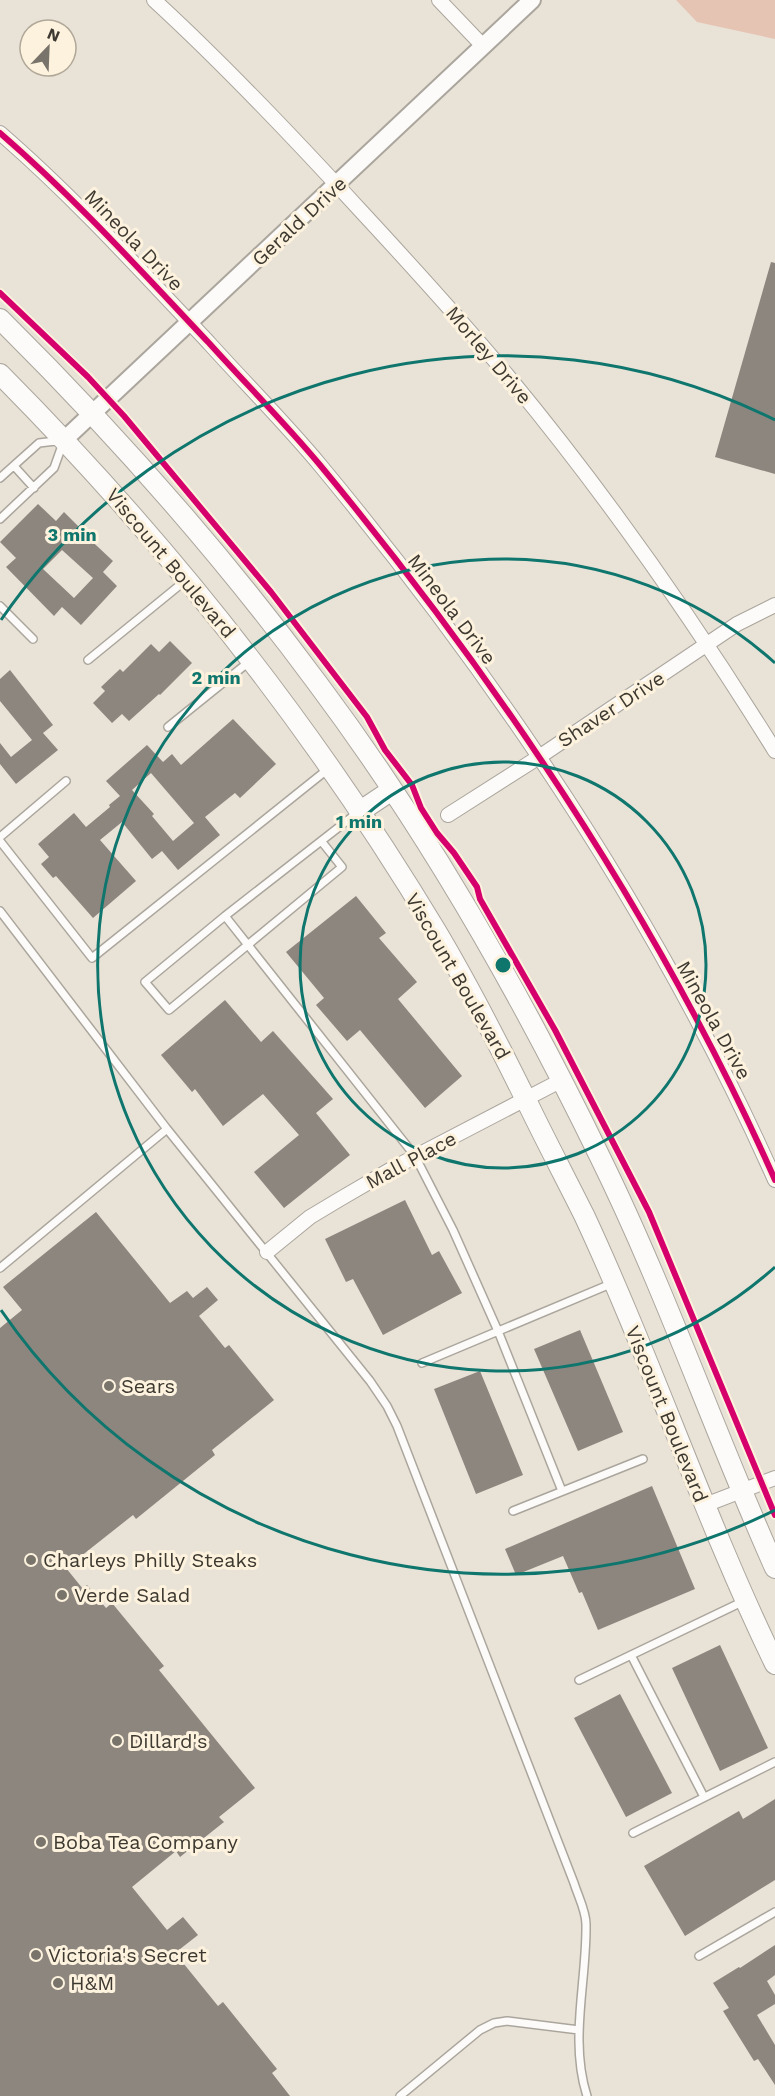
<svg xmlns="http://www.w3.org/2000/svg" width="775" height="2096" font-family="'Work Sans',sans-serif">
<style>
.green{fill:#e6c4b4}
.building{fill:#8d867f;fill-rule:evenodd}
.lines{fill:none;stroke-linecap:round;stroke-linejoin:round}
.service-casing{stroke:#aba69d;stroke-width:10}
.minor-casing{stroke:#aba69d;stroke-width:16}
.tertiary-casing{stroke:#aba69d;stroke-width:20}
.secondary-casing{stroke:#aba69d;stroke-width:22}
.service{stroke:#fcfbf9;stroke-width:7}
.minor{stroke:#fcfbf9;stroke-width:14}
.tertiary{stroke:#fcfbf9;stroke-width:16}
.secondary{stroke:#fcfbf9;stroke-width:20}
.cycleway-casing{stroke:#fdf2dd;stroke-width:10}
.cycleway{stroke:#d6006c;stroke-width:6}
.ring{fill:none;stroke:#0f766e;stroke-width:3}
.poi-dot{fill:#79746b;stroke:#fdf2dd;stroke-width:2}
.labels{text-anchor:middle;stroke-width:6;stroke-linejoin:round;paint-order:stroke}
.street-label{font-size:20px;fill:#3d3931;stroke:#fdf2dd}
.poi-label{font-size:20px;fill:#3d3931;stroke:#fdf2dd;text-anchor:start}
.centre{fill:#0f766e;stroke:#fdf2dd;stroke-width:3}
.ring-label{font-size:18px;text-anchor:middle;font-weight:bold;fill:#0f766e;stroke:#fdf2dd;stroke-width:6;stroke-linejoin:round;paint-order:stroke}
</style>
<rect width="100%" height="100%" fill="#e9e2d7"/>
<!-- green -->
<path class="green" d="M676,0h99v39l-78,-17z"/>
<!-- building -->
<path class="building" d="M771,262l4,1v211l-60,-17z
M38,504l18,17 8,-9 19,19 -1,1 31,29 -10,11 14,14 -36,39 -19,-18 -8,9 -48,-49 10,-9 -16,-16zM62,550l31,28 -19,20 -31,-29z
M170,641l22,22 -32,32 -1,-1 -30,27 -7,-7 -10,9 -19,-20 12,-12 -4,-4 19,-18 3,3 28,-28 8,8z
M10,670l43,55 -10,8 15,17 -42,34 -16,-20v-21l11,14 21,-17 -32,-39v-22z
M233,719l43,45 -36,34 -5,-5 -30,24 15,18 -42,35 -16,-19 -10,8 -30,-37 -22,18 36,41 -43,37 -37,-42 -3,2 -12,-14 8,-7 -11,-13 36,-31 12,14 24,-20 -1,-2 11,-9 -14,-15 41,-36 16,17 9,-8 9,11zM151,773l43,50 -21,18 -21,-25 2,-2 -22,-24z
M356,896l30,37 -7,5 38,44 -19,17 64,77 -37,32 -65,-78 -13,11 -31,-36 8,-7 -38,-46z
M225,1000l36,42 12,-11 60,68 -17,14 34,42 -66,53 -30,-36 45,-37 -36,-41 -40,32 -28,-37 -3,3 -31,-37z
M405,1200l27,55 7,-4 23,42 -79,42 -30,-56 -7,3 -21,-43z
M96,1212l74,91 17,-12 6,7 14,-11 11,13 -19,16 26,32 4,-3 45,55 -62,50 3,5 -79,64 -3,-4 -67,53 17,21 4,-4 19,23 6,-5 52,63 -5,4 96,118 -36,29 5,5 -44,35 -4,-6 -44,36 35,43 16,-13 15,18 -23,18 43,53 5,-4 54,67 -5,4 18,23h-290v-768l22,-18 -19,-23z
M580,1330l43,102 -45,19 -44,-102z
M480,1371l43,104 -47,19 -42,-105z
M652,1486l43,103 -97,41 -16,-38 -3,1 -16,-37 -47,19 -11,-26z
M720,1645l48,103 -48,23 -48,-103z
M620,1694l52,99 -46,24 -52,-99z
M775,1799v81l-90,56 -41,-70 95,-55 4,8z
M775,1945v30l-8,6 8,14v9l-18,11 18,30v40l-17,-26 -4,2 -31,-50 6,-3 -16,-25 26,-16 1,1z"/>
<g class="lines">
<!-- service casing -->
<g class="service-casing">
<path id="service" d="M14,466l20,22
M0,478l39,-35 25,-3 -10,28 -54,51
M0,606l33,33
M88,660l98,-80
M168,727l82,-66
M0,837l66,-56
M0,841l92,117 236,-189
M322,842l20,25 -173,143 -24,-28 80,-66 132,-103
M0,911l167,218 203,252 17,25 10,20 177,457c4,13 12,28 12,41 1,57 -17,116 1,172
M225,916l190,240 38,74 45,101 64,160
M0,1268l167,-139
M422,1363l191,-80
M513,1511l130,-52
M631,1655l73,142
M579,1680l165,-79
M633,1833l142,-71
M699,1956l76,-44
M400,2096l80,-66 14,-7 13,-2 72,9"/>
</g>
<!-- minor casing -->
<g class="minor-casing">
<path id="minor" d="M154,0c72,66 140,138 206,210 50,54 100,109 147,165 97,117 188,247 268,376
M439,0l44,46
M0,133c75,65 141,138 209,210 37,41 76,80 111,122 179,216 341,458 455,715
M448,815l91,-58 198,-133 38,-19
M267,1252l43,-35 30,-18 55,-32 167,-87
M705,1505l70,-27"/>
</g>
<!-- tertiary casing -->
<g class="tertiary-casing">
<path id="tertiary" d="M64,440l468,-440"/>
</g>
<!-- secondary casing -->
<g class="secondary-casing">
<path id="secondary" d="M0,319c115,114 222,235 318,365 110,147 202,308 282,473 66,134 114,275 175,411
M0,374c167,168 314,354 436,557 34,57 64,116 93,175 18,37 37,73 55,109 69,148 120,303 191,449
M359,812l33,-22"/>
</g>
<!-- service -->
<use href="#service" class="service"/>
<!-- minor -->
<use href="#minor" class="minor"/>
<!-- tertiary -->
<use href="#tertiary" class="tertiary"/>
<!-- secondary -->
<use href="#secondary" class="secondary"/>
<!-- cycleway casing -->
<g class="cycleway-casing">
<path id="cycleway" d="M0,133c75,65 141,138 209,210 37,41 76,80 111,122 179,216 341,458 455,715
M0,293l88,84 36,39 147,176 96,125 18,33 27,35 9,23 16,25 17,20 23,34 3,12 75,131 94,182 126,303"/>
</g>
<!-- cycleway -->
<use href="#cycleway" class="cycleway"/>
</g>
<!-- distance rings -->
<g class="ring">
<circle cx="503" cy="965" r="203"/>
<path d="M775 1267A406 406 0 1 1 775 663"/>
<path d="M775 1510A609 609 0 0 1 1 1310M1 620A609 609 0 0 1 775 420"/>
</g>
<!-- markers -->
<g class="poi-dot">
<circle cx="109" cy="1386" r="6"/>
<circle cx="31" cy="1560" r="6"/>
<circle cx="62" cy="1595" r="6"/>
<circle cx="117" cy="1741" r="6"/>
<circle cx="41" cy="1842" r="6"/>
<circle cx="36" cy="1955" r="6"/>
<circle cx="58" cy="1983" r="6"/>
</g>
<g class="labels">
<!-- street labels -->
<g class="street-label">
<text transform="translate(299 221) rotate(-43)" y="7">Gerald Drive</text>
<text transform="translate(134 240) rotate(46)" y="7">Mineola Drive</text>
<text transform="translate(489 355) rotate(50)" y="7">Morley Drive</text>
<text transform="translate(171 563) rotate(50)" y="7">Viscount Boulevard</text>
<text transform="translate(452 609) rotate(53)" y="7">Mineola Drive</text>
<text transform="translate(611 709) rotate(-33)" y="7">Shaver Drive</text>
<text transform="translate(458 976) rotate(60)" y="7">Viscount Boulevard</text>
<text transform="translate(714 1020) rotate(61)" y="7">Mineola Drive</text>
<text transform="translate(411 1160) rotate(-28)" y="7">Mall Place</text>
<text transform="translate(667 1414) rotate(68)" y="7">Viscount Boulevard</text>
</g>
<!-- poi labels -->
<g class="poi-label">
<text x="121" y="1393">Sears</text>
<text x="43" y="1567">Charleys Philly Steaks</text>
<text x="74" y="1602">Verde Salad</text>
<text x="129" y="1748">Dillard's</text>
<text x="53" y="1849">Boba Tea Company</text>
<text x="48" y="1962">Victoria's Secret</text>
<text x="70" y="1990">H&amp;M</text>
</g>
</g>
<circle cx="503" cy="965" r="9" class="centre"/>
<g class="ring-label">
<text x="72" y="541">3 min</text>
<text x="216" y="684">2 min</text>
<text x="359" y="828">1 min</text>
</g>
<!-- north arrow -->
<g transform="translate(48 48) rotate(23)"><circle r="28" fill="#fdf2dd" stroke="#b0a898" stroke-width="1.5"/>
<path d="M0-4.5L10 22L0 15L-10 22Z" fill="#79746b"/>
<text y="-9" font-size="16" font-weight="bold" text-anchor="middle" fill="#3d3931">N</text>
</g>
</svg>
